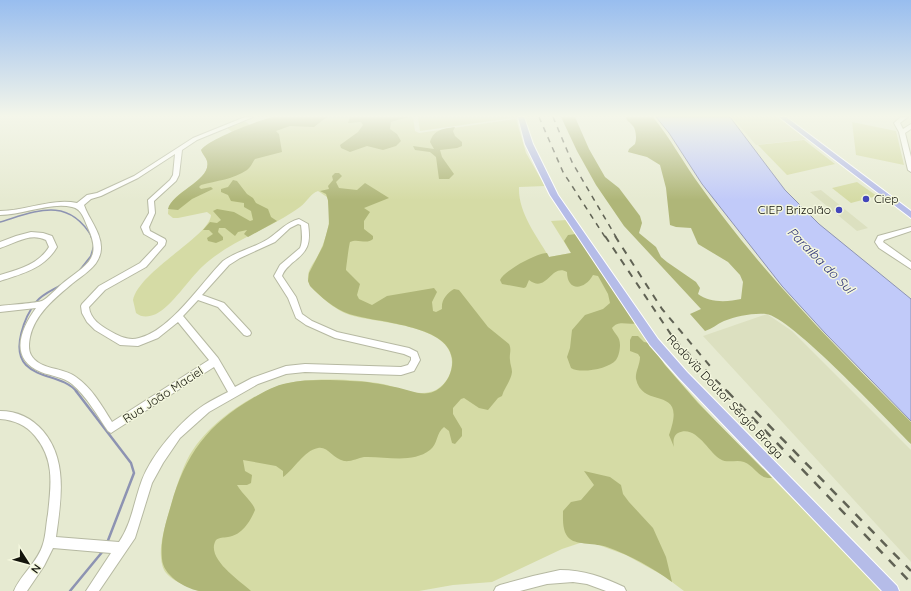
<svg xmlns="http://www.w3.org/2000/svg" width="911" height="591" font-family="Quicksand,sans-serif">
<style>
.built{fill:#dce0c0}
.green{fill:#d5dba5}
.forest{fill:#afb678}
.water{fill:#c1caf9;stroke:#8d93b2}
.lines{fill:none;stroke-linecap:round;stroke-linejoin:round}
.stream-far2{stroke:#8d93b2;stroke-width:1.5}
.stream-far1{stroke:#8d93b2;stroke-width:2}
.stream{stroke:#8d93b2;stroke-width:2.5}
.minor-casing{stroke:#b6b9a2;stroke-width:2}
.major-casing{stroke:#fff;stroke-width:2}
.minor{fill:#fff;fill-rule:evenodd}
.major{fill:#b5bce8;fill-rule:evenodd}
.rail-far2{stroke:#606254;stroke-width:1.5;stroke-dasharray:5.5 5.5;stroke-linecap:butt}
.rail-far1{stroke:#606254;stroke-width:2;stroke-dasharray:7 7;stroke-linecap:butt}
.rail{stroke:#606254;stroke-width:2.5;stroke-dasharray:9 9;stroke-linecap:butt}
.poi-dot{fill:#4346bb;stroke:#f4f7de;stroke-width:1.5}
.labels{text-anchor:middle;stroke-width:3;stroke-linejoin:round;paint-order:stroke}
.poi-label{font-size:12px;fill:#13140c;stroke:#f4f7de;text-anchor:start}
.street-label{font-size:12px;fill:#13140c;stroke:#f4f7de}
.water-label{font-size:13px;font-style:italic;fill:#33387c;stroke:#f4f7de}
</style>
<rect width="100%" height="100%" fill="#e6ead1"/>
<!-- built -->
<path class="built" d="M732,117h48l28,22 -52,6z
M821,190l47,38 -11,3 -47,-39z
M767,314l25,17 119,119v112l-208,-226z"/>
<!-- green -->
<path class="green" d="M273,117h140l2,14 4,2 97,-14 10,34 19,33 -26,1c-1,26 18,49 30,70l22,-4 -20,-32 16,-1 98,145 52,58 168,168h-201l-20,-15 -38,-21 -30,-11 -13,-2 -21,7 -70,33 -39,3 -34,6h-221c-10,-5 -28,-10 -34,-21 -7,-15 -1,-36 3,-51 6,-20 11,-40 20,-59 17,-33 53,-58 86,-72 27,-12 81,-9 110,-4 14,3 32,12 47,8 10,-2 19,-12 21,-22 11,-46 -73,-46 -101,-55 -13,-4 -24,-14 -34,-23 -4,-4 -9,-9 -8,-15 0,-8 6,-14 9,-20 10,-18 16,-40 10,-60l-9,-6c-8,3 -11,11 -18,16 -30,22 -69,33 -97,59 -14,13 -31,40 -47,48 -7,3 -14,4 -20,-1l-3,-13c6,-29 77,-64 78,-85l-4,-3 -29,6h-5l-5,-4c-1,-23 45,-32 39,-53 -1,-4 -5,-7 -6,-11l10,-8 28,-12 -7,2 -6,-5 17,-7 7,5z
M418,117h100l-98,14z
M852,122l44,9 8,34 -48,-10z
M804,140l31,24 -48,11 -29,-30z
M857,182l20,14 -26,7 -19,-15z"/>
<!-- forest -->
<path class="forest" d="M273,117h54l-13,10 -24,-1 -14,5 3,3 3,18 -27,7c-3,4 -4,8 -8,11 -13,9 -31,11 -46,15l-2,2 2,2 10,-2 2,2 -21,10 -14,11 -10,-1c4,-17 44,-29 39,-48 -1,-4 -5,-7 -6,-11 8,-11 58,-30 72,-33z
M350,117h58l-17,5 -1,7 7,5 4,7 -5,5 -13,4 -16,-4 -17,6 -9,-4 -1,-3 18,-13 5,-7 -2,-3 -13,1z
M561,117h14l14,32 16,28 14,11 21,28 2,7 -3,10 17,14 5,10 6,5 29,20 4,6 -2,6c11,9 30,8 43,5l2,-17 -3,-7 -12,-13 -30,-18 -7,-16 -15,-1 -6,-2 -4,-37 -6,-23 -13,-8 -19,-5 1,-3 6,-5c2,-5 1,-16 -3,-19 -3,-4 -5,-3 -6,-8h27c18,22 31,47 48,70 61,86 136,161 210,235v22c-22,-22 -121,-128 -145,-130 -14,-1 -29,2 -42,7 -7,3 -12,8 -19,10l-15,-17 11,-5 -77,-83 -28,-41 -19,-34z
M455,127l-2,4 2,5 7,6v4l-5,2 -17,2 2,7 12,17 -5,5h-10l-3,-22 -6,-5 -15,-2 -2,-4 21,3 -4,-7c4,-13 13,-13 25,-15z
M335,173h4l3,3 -6,6 3,6 18,2 8,-7 24,15 -25,10 6,4 -6,9v8l9,7v3c-7,6 -15,-1 -23,3 -1,3 -4,26 -4,28l14,14 -3,11 2,4 13,6 15,-9 47,-8 3,4 -5,10 1,9 3,1 6,-3c-1,-9 5,-16 12,-20l5,1 29,37 21,17c3,6 0,10 1,16 0,4 2,8 2,12 -1,9 -8,16 -10,24l-4,2 -10,12 -9,-2 -15,-10 -3,1 -8,9v6l9,15v7l-7,8 -3,-1 -3,-12 -5,-4c-8,6 -6,17 -14,23 -18,14 -45,6 -66,7 -6,1 -13,5 -20,4 -11,-2 -16,-15 -26,-13 -15,3 -23,21 -35,29v-6l-7,-5 -33,-6 2,11 7,4 -1,8 -4,2h-10c5,9 17,18 18,25 -5,12 -13,25 -27,27 -5,1 -8,0 -12,3 -11,18 23,40 35,51 -16,0 -38,0 -52,0 -15,-3 -36,-16 -37,-32 -2,-19 4,-37 9,-54 14,-50 37,-81 82,-107 11,-6 22,-13 35,-15 19,-4 43,-3 62,-2 15,0 31,3 45,6 11,2 23,8 34,6 15,-3 25,-20 23,-35 -5,-34 -76,-35 -103,-44 -15,-5 -28,-17 -39,-28l-2,-5 1,-8 14,-27 6,-22 -1,-24 -2,-6 -6,-3 9,-2 -1,-3 5,-6 -1,-4z
M233,180l4,1 10,13 6,4 3,5 12,6 3,8 6,4 -29,16 -4,-3 3,-4 -9,2 -3,4 -10,-8h-6l-1,4 5,5v3l-7,3 -8,-2 -1,-3 6,-4 -4,-4h-6l7,-8 7,1 4,-3 -8,-9 4,-2 17,3 16,9 3,-1 -2,-9 -7,-4v-4l-13,-2 -3,-6 -7,-3v-3l7,-2z
M576,234l60,89c-8,3 -17,-4 -24,5 3,7 8,8 8,17 0,4 -1,11 -4,15 -7,9 -36,14 -45,8l-4,-11 3,-9 2,-18 13,-15 18,-6 7,-6 -2,-9 -10,-18 -5,-1c-8,15 -26,17 -26,-3 -16,-9 -20,22 -38,8l-3,7 -2,1 -22,-4 -2,-4c4,-9 36,-27 47,-27l2,4 22,-4 -7,-12 4,-6z
M632,336h6l6,6 5,1 16,22 33,38 74,75c-14,1 -16,-11 -28,-16 -8,-3 -16,2 -24,-3 -11,-6 -24,-35 -42,-26 -5,3 -5,9 -4,14l-5,-12c19,-52 -26,-24 -33,-56 -1,-7 4,-14 4,-22l-2,-3 -8,-3v-11z
M584,471l26,6 11,8 2,9 6,8 24,26 13,29 6,25c-19,-14 -42,-27 -65,-35 -11,-4 -30,-2 -37,-8 -8,-6 -7,-19 -7,-28l8,-9 10,-2 13,-15z"/>
<!-- water -->
<path class="water" d="M656,117h74l55,73 34,34 92,75v122l-86,-88 -43,-47 -80,-102 -33,-51z"/>
<g class="lines">
<!-- stream-far2 -->
<path class="stream-far2" d="M0,222c37,-11 68,-26 92,15"/>
<!-- stream-far1 -->
<path class="stream-far1" d="M91,236l1,2
M80,270l11,-14 3,-10
M61,285c-8,5 -19,9 -25,17 -11,14 -25,48 -10,63 14,14 38,11 51,27"/>
<!-- stream -->
<path class="stream" d="M76,391l55,72 3,10 -27,70
M70,591l33,-40"/>
<!-- minor casing -->
<g class="minor-casing">
<path id="minor" d="M245,117h8l-56,23 -15,10 -3,25 -3,6 -22,20 1,12 -6,14 1,4 15,8 1,2 -1,4 -19,22 -41,23 -16,17c1,12 12,19 21,24 9,5 18,10 29,7 31,-7 62,-55 84,-77 14,-10 31,-13 45,-22 11,-7 18,-17 31,-20l9,5c3,20 0,27 -16,39 -4,4 -8,7 -10,13l14,21 6,17 10,7 25,11 72,16 8,4 3,8 -6,11 -13,4 -96,-3 -19,2 -28,10 -49,28 -29,26 -17,25 -11,20 -17,55 -36,53h-13l25,-38 -58,-5 -9,18 -17,25h-13c7,-17 24,-29 29,-47 3,-9 3,-20 5,-30 3,-29 7,-54 -13,-78 -9,-11 -21,-16 -35,-17v-8c17,0 32,7 43,20 25,29 18,70 13,106l63,5c13,-19 15,-41 23,-62 10,-26 39,-60 62,-75 8,-5 16,-9 24,-13l-14,-25 -100,64 -3,2 -3,-2c-11,-16 -21,-34 -36,-47 -8,-7 -21,-8 -31,-12 -32,-13 -21,-42 -5,-64l-36,4v-6c7,-1 38,-3 42,-5 5,-2 16,-14 21,-18 22,-18 40,-23 25,-55 -4,-9 -6,-19 -16,-21 -22,-5 -49,8 -72,8v-4c26,0 51,-13 77,-8l10,-8 10,-2 37,-17 59,-38zM175,154l-2,21 -3,5 -22,20 1,13 -8,14 3,7 14,8v2l-18,19 -41,23 -17,18 -1,2 1,7 5,9 8,8 25,15 18,1 20,-8 20,-16 31,38 -97,62c-10,-16 -20,-34 -36,-45 -13,-10 -37,-7 -45,-22 -3,-5 -2,-13 -1,-18 5,-23 25,-39 43,-54 11,-9 27,-17 28,-34 1,-16 -13,-31 -17,-44l7,-6 10,-3 37,-18zM298,224l3,1c1,8 2,16 -1,23l-20,17 -6,11 14,22 8,20 10,7 29,13 69,16 7,3v3l-3,5 -7,2 -96,-3 -19,2 -34,12 -17,9 -17,-29 -35,-42 15,-16 20,7 26,28 3,1 3,-1 1,-2 -1,-2 -26,-28 -22,-8 27,-30 11,-7 35,-16 15,-14z
M901,117h7l-8,6 3,6 8,-5v5l-6,4 6,24v15l-3,-2 -9,-38 -5,-9z
M911,227v4l-27,9 -1,2 28,20v7l-32,-21 -4,-6 3,-6z
M31,232l12,1 9,3 5,11c-12,21 -35,27 -57,34v-6c18,-5 39,-11 49,-28l-3,-7c-16,-8 -30,3 -46,8v-6l16,-6z
M560,570c24,0 43,7 64,17l2,4h-20l-19,-7 -14,-2 -26,2 -27,7h-26l2,-4 4,-2 33,-9z"/>
</g>
<!-- major casing -->
<g class="major-casing">
<path id="major" d="M518,117h6l9,27 25,51 100,144 29,33 210,214 2,5h-17l-203,-213 -29,-33 -100,-150 -25,-51z
M779,117h7l125,94v7z"/>
</g>
<!-- minor -->
<use href="#minor" class="minor"/>
<!-- major -->
<use href="#major" class="major"/>
<!-- rail-far2 -->
<path class="rail-far2" d="M539,117l24,55 42,65
M553,117l19,45 44,75"/>
<!-- rail-far1 -->
<path class="rail-far1" d="M605,236l69,103 54,53
M615,236l47,73 48,57"/>
<!-- rail -->
<path class="rail" d="M727,391l184,192
M755,411l156,160"/>
</g>
<!-- sky -->
<linearGradient id="sky" x2="0" y2="1"><stop stop-color="#98bdef"/><stop offset="0.58" stop-color="#f4f6ea"/><stop offset="1" stop-color="#f4f6ea" stop-opacity="0"/></linearGradient>
<rect width="911" height="200" fill="url(#sky)"/>
<!-- markers -->
<g class="poi-dot">
<circle cx="866" cy="199" r="4"/>
<circle cx="839" cy="210" r="4"/>
</g>
<g class="labels">
<!-- poi labels -->
<g class="poi-label">
<text x="874" y="203">Ciep</text>
<text x="831" y="214" text-anchor="end">CIEP Brizolão</text>
</g>
<!-- street labels -->
<g class="street-label">
<text transform="translate(163 395) rotate(-33)" y="4">Rua João Maciel</text>
<text transform="translate(725 397) rotate(47)" y="4">Rodovia Doutor Sérgio Braga</text>
</g>
<!-- water labels -->
<g class="water-label">
<text transform="translate(821 260) rotate(45)" y="5">Paraiba do Sul</text>
</g>
</g>
<!-- north arrow -->
<g transform="translate(28 563) rotate(126)" stroke="#f4f7de" stroke-width="3" paint-order="stroke">
<path d="M0-3L7 15L0 10L-7 15Z" fill="#13140c"/>
<text y="-6" font-size="11" font-weight="bold" text-anchor="middle" fill="#13140c">N</text>
</g>
</svg>
